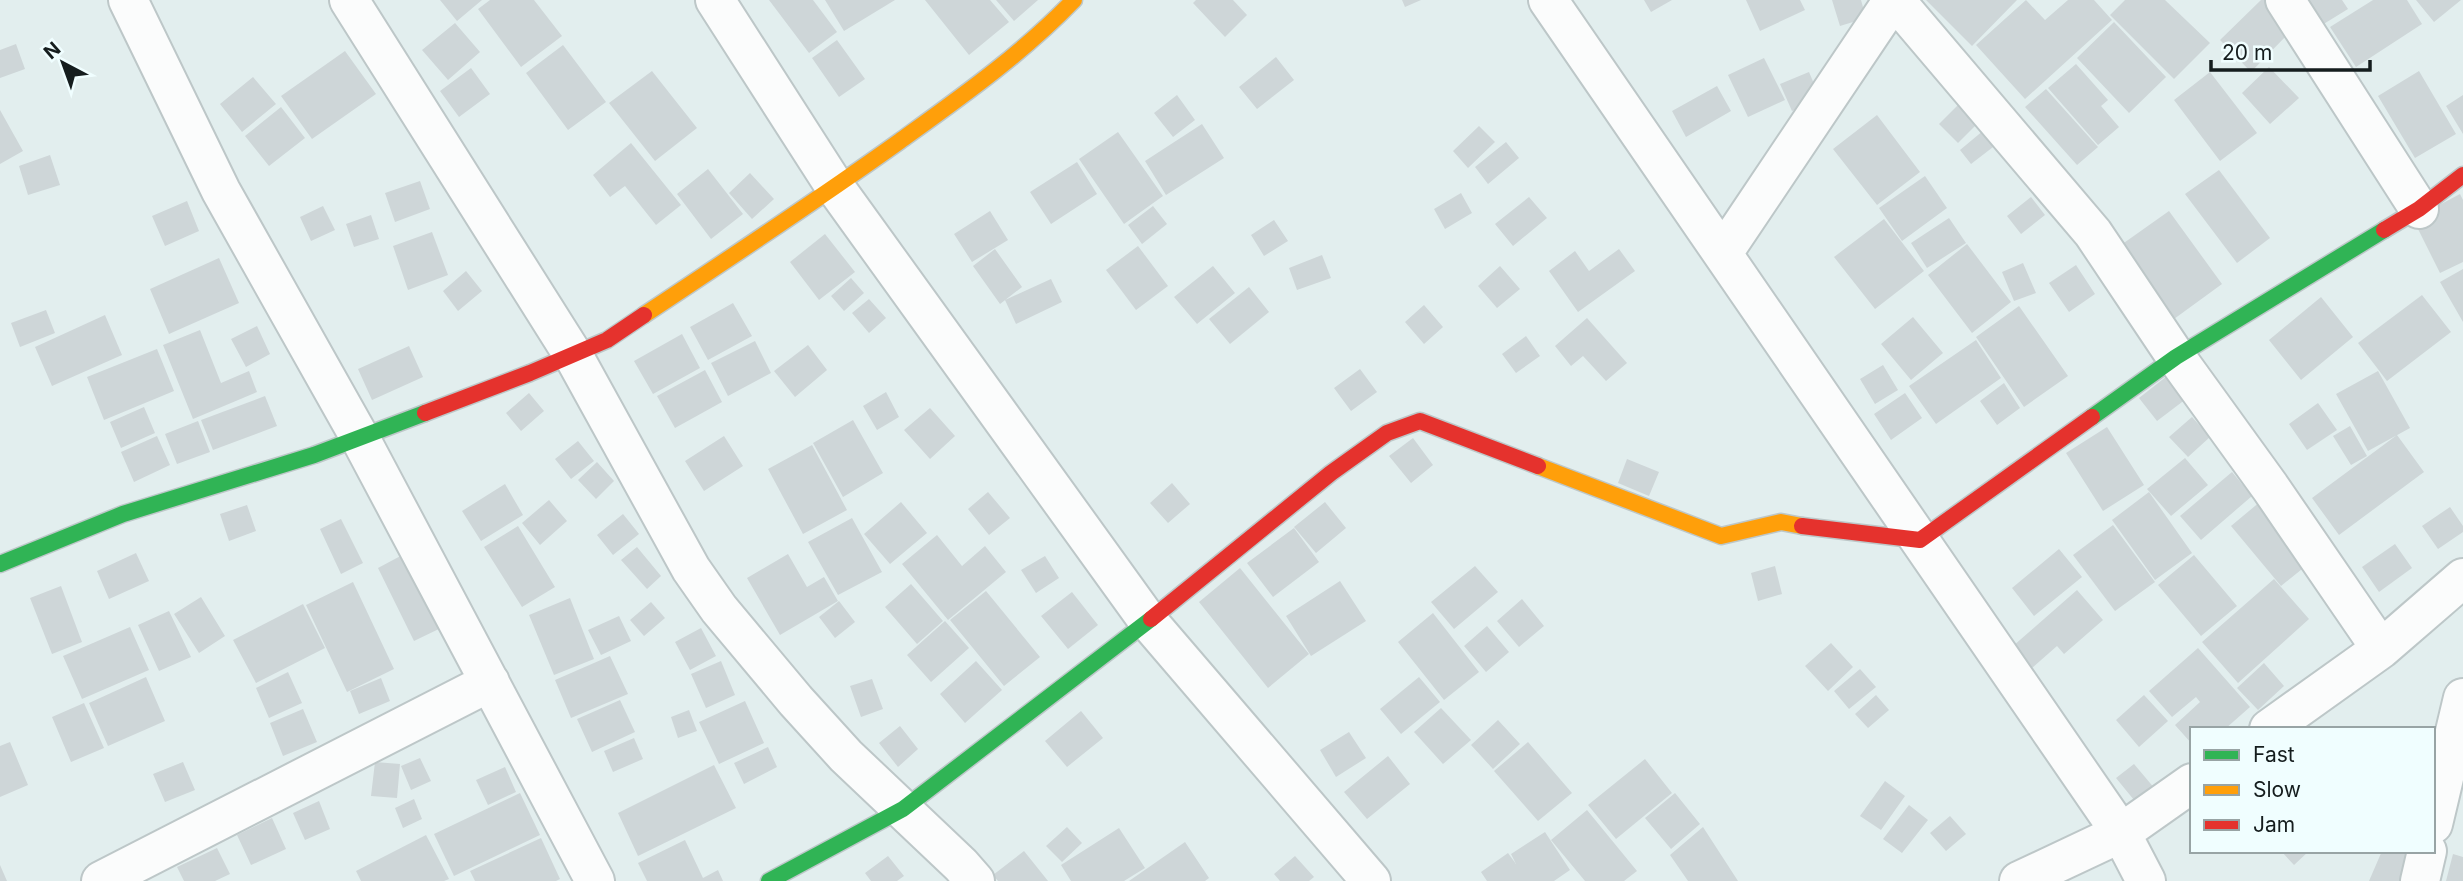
<svg xmlns="http://www.w3.org/2000/svg" width="2463" height="881" font-family="Inter,sans-serif">
<style>
.building{fill:#ced6d8}
.lines{fill:none;stroke-linecap:round;stroke-linejoin:round}
.street-casing{stroke:#bdc7c8;stroke-width:42}
.fast-casing{stroke:#bdc7c8;stroke-width:19}
.slow-casing{stroke:#bdc7c8;stroke-width:19}
.jam-casing{stroke:#bdc7c8;stroke-width:19}
.street{stroke:#fbfcfc;stroke-width:38}
.fast{stroke:#30b455;stroke-width:16}
.slow{stroke:#ff9f0a;stroke-width:16}
.jam{stroke:#e5322d;stroke-width:16}
</style>
<rect width="100%" height="100%" fill="#e2eeee"/>
<!-- building -->
<path class="building" d="M440,0h42l-25,21z
M490,0h44l28,36 -41,31 -43,-58z
M769,0h44l24,32 -28,21z
M825,0h70l-51,31z
M925,0h65l19,22 -40,33z
M996,0h42l-24,21z
M1196,0h37l14,15 -22,22 -32,-34z
M1402,0h19l-16,7z
M1644,0h28l-21,12z
M1746,0h54l5,10 -45,21z
M1832,0h29l5,18 -26,8z
M1926,0h91l-45,46z
M2026,0l19,20 23,-20h26l18,20 -87,79 -49,-54z
M2125,0h40l45,43 -36,36 -64,-64z
M2261,0h3l29,29 -42,43 -31,-32z
M2306,0h36l6,9 -26,16z
M2373,0h34l15,24 -66,43 -26,-40z
M2416,0h45l-27,22z
M2114,22l52,55 -37,36 -52,-55z
M455,23l25,29 -32,28 -26,-30z
M837,40l28,39 -26,18 -27,-39z
M16,44l9,25 -25,9v-28z
M563,45l43,57 -38,28 -42,-57z
M345,51l31,43 -64,45 -31,-43z
M1276,57l18,23 -37,29 -18,-22z
M1764,58l21,42 -37,17 -20,-42z
M2076,64l32,36 -7,6 18,21 -21,18 -50,-57z
M2269,67l30,31 -29,26 -28,-31z
M471,68l19,26 -31,23 -19,-26z
M652,71l45,57 -42,33 -46,-58z
M2419,71l37,63 -41,24 -37,-62z
M1809,72l11,26 -28,13 -12,-27z
M2210,72l47,61 -37,28 -46,-61z
M253,77l23,27 -34,28 -22,-28z
M1717,86l14,25 -45,26 -14,-26z
M2046,89l52,58 -21,18 -52,-58z
M1177,95l18,25 -22,17 -19,-24z
M2463,95v39l-17,-28z
M1959,104l19,19 -20,20 -19,-19z
M281,107l24,31 -36,28 -24,-30z
M0,110l23,41 -23,13z
M1877,115l43,57 -43,33 -44,-56z
M1202,124l22,34 -58,37 -21,-34z
M1479,126l16,16 -27,26 -15,-17z
M1984,130l13,14 -26,20 -11,-14z
M1118,132l45,64 -39,28 -45,-65z
M1506,142l13,16 -31,26 -13,-17z
M631,143l50,62 -25,20 -31,-39 -15,11 -17,-22z
M50,155l10,30 -32,10 -9,-29z
M1077,162l20,32 -46,30 -21,-32z
M708,169l35,45 -32,25 -34,-45z
M2219,170l51,68 -33,25 -52,-69z
M750,173l24,26 -22,20 -23,-26z
M1925,176l22,32 -45,33 -23,-33z
M420,181l10,28 -35,13 -10,-29z
M1461,193l11,20 -27,16 -11,-20z
M2460,194l3,6v62l-23,11 -27,-54z
M1529,197l18,21 -34,28 -18,-22z
M2031,197l14,18 -24,19 -14,-18z
M187,201l12,30 -34,15 -13,-30z
M323,206l12,24 -24,11 -11,-24z
M1153,206l14,18 -25,20 -14,-19z
M990,211l18,29 -36,22 -18,-28z
M2169,211l53,73 -48,35 -53,-74z
M371,215l8,24 -25,8 -8,-23z
M1949,218l17,25 -39,25 -16,-25z
M1884,219l40,52 -49,38 -41,-52z
M1274,220l14,21 -24,15 -13,-21z
M432,232l16,43 -40,15 -15,-44z
M825,234l30,38 -36,28 -29,-38z
M1967,244l44,58 -39,31 -44,-58z
M1138,246l30,40 -32,24 -30,-40z
M995,249l27,38 -22,17 -27,-38z
M1619,249l16,22 -57,41 -29,-41 26,-20 14,20z
M1322,255l9,23 -34,12 -8,-22z
M219,258l20,45 -70,31 -19,-45z
M2023,263l13,30 -22,8 -12,-29z
M2076,265l19,29 -26,18 -20,-29z
M1213,266l22,27 -38,31 -23,-27z
M1500,266l20,23 -23,19 -19,-22z
M2463,269v53l-23,-40z
M466,271l16,20 -24,20 -15,-20z
M851,278l13,15 -20,18 -13,-15z
M1051,279l11,23 -46,22 -11,-24z
M1249,287l20,25 -39,32 -21,-25z
M2422,295l29,37 -64,49 -29,-38z
M2321,297l32,40 -52,43 -32,-40z
M869,299l17,19 -17,15 -17,-20z
M733,303l19,33 -44,24 -18,-33z
M1424,305l19,22 -19,17 -19,-22z
M2019,306l49,70 -44,31 -48,-70z
M46,310l9,23 -35,14 -9,-24z
M105,315l17,40 -70,31 -17,-39z
M1913,317l30,36 -32,27 -30,-36z
M1587,318l40,45 -21,18 -23,-25 -12,10 -16,-20z
M257,326l13,28 -24,13 -15,-28z
M200,330l21,53 28,-12 8,21 -64,27 -30,-74z
M682,334l18,34 -47,26 -19,-33z
M1526,336l14,20 -24,17 -14,-19z
M1976,340l25,38 -65,46 -27,-38z
M755,341l16,32 -43,23 -17,-33z
M808,345l19,25 -32,27 -21,-26z
M409,346l14,31 -51,23 -14,-31z
M157,349l17,42 -70,29 -17,-43z
M1883,365l15,25 -23,14 -15,-25z
M1360,369l17,23 -26,19 -17,-23z
M705,370l17,32 -47,26 -18,-32z
M2378,371l32,57 -42,23 -32,-57z
M2167,376l19,23 -29,22 -18,-23z
M2004,383l16,25 -23,17 -17,-24z
M886,392l13,25 -22,13 -14,-24z
M529,393l15,18 -23,20 -15,-18z
M1905,393l17,25 -31,22 -17,-26z
M265,396l12,30 -64,24 -12,-30z
M2318,403l19,27 -30,20 -18,-26z
M144,407l11,26 -34,15 -11,-26z
M930,408l25,28 -25,23 -26,-29z
M2192,417l18,20 -22,20 -19,-20z
M853,420l30,53 -40,24 -30,-54z
M198,421l12,31 -33,12 -12,-30z
M2350,426l17,30 -16,9 -18,-29z
M2107,427l37,58 -41,26 -37,-58z
M2397,435l27,37 -85,63 -27,-37z
M157,436l13,29 -36,17 -13,-30z
M724,436l19,30 -39,25 -19,-30z
M1413,438l20,27 -22,18 -22,-27z
M578,441l16,20 -23,18 -16,-20z
M812,445l35,65 -44,24 -35,-65z
M2185,458l23,27 -37,31 -24,-27z
M1627,459l32,13 -10,24 -31,-13z
M597,462l17,19 -18,18 -18,-19z
M2232,472l20,24 -51,44 -21,-24z
M1172,483l18,21 -22,19 -18,-20z
M505,484l18,31 -42,26 -19,-30z
M988,492l22,26 -21,17 -21,-26z
M2149,492l43,61 -37,27 -43,-60z
M549,500l18,21 -27,24 -18,-22z
M2261,501l51,60 -31,25 -50,-60z
M901,502l26,31 -37,31 -26,-30z
M1325,502l21,26 -30,25 -22,-26z
M247,505l9,26 -27,10 -9,-27z
M2450,507l13,19v6l-25,17 -16,-23z
M623,514l16,20 -26,21 -16,-20z
M852,518l30,54 -44,23 -30,-53z
M341,519l22,44 -22,11 -21,-45z
M2113,525l42,57 -40,29 -42,-56z
M518,526l37,61 -33,20 -38,-60z
M1294,528l25,34 -46,35 -26,-34z
M937,535l25,31 23,-20 21,26 -58,48 -46,-56z
M2395,544l17,24 -33,24 -17,-25z
M637,547l24,29 -14,13 -26,-29z
M2059,549l23,28 -48,39 -22,-28z
M408,552l37,74 -31,15 -36,-73z
M136,553l13,28 -40,18 -12,-28z
M788,554l19,33 17,-10 14,24 -58,34 -33,-57z
M2194,555l43,51 -36,30 -43,-51z
M1045,556l14,22 -23,15 -15,-23z
M1475,566l23,26 -44,37 -23,-27z
M1775,566l7,28 -24,7 -7,-28z
M1240,568l69,86 -41,34 -69,-86z
M2274,579l35,40 -71,64 -36,-41z
M1340,581l26,40 -55,35 -25,-40z
M353,582l41,87 -47,23 -41,-87z
M911,584l32,37 -26,23 -32,-37z
M61,586l21,56 -30,12 -22,-56z
M2077,590l26,30 -39,34 -7,-8 -25,22 -19,-22z
M986,591l54,66 -36,29 -54,-66z
M1072,592l26,33 -30,24 -27,-33z
M201,597l24,39 -26,17 -25,-39z
M570,598l24,61 -40,16 -25,-60z
M1522,599l22,27 -25,21 -22,-26z
M839,601l16,21 -20,16 -16,-21z
M651,602l14,16 -21,18 -14,-16z
M303,604l22,44 -69,35 -23,-43z
M169,611l22,46 -32,14 -21,-46z
M1433,613l46,59 -35,28 -46,-58z
M619,616l12,25 -30,14 -13,-25z
M945,621l24,27 -38,34 -24,-27z
M1487,626l22,26 -23,20 -22,-26z
M130,627l19,43 -67,29 -19,-43z
M701,628l15,28 -26,14 -15,-28z
M1831,643l22,24 -25,24 -23,-25z
M2198,648l52,59 -25,22h-33v15l-17,-19 25,-23 -4,-5 -24,20 -23,-26z
M610,656l18,38 -57,24 -16,-38z
M721,661l14,34 -29,13 -15,-34z
M976,661l26,29 -37,33 -25,-29z
M2264,663l20,23 -26,24 -21,-22z
M1860,669l16,18 -27,22 -15,-18z
M288,672l14,31 -33,15 -13,-30z
M146,677l19,44 -57,25 -19,-43z
M1419,677l21,25 -39,32 -21,-25z
M381,678l9,23 -31,13 -9,-23z
M872,679l11,30 -22,8 -11,-31z
M1876,695l13,15 -21,18 -13,-14z
M2144,695l24,26 -29,26 -23,-27z
M620,700l15,32 -43,20 -15,-33z
M745,701l19,42 -45,21 -20,-42z
M84,703l20,45 -33,14 -19,-45z
M1441,708l30,32 -28,24 -29,-32z
M303,709l14,33 -34,14 -13,-33z
M689,710l8,21 -19,7 -7,-21z
M1081,711l22,27 -36,29 -22,-26z
M1498,720l22,24 -27,25 -22,-24z
M900,726l18,23 -20,18 -19,-24z
M1349,732l17,26 -30,19 -16,-27z
M634,738l9,21 -30,13 -9,-21z
M10,742l18,43 -28,12v-51z
M1528,742l44,51 -34,28 -44,-50z
M768,747l9,20 -33,17 -10,-21z
M1388,756l22,28 -43,35 -23,-27z
M420,758l11,23 -20,9 -10,-24z
M1645,759l27,34 -56,46 -28,-34z
M183,762l12,28 -30,12 -12,-28z
M375,762l25,2 -3,34 -26,-2z
M2134,764l27,32 -18,15 -27,-33z
M714,765l22,43 -98,48 -20,-43z
M505,767l11,25 -28,13 -12,-25z
M1885,781l20,15 -24,34 -21,-14z
M520,793l20,42 -86,41 -20,-42z
M1675,793l25,31 -29,25 -26,-31z
M414,799l8,20 -19,9 -8,-20z
M319,801l11,28 -25,11 -12,-27z
M1909,805l19,15 -26,33 -19,-14z
M1587,810l50,61 -13,10h-39l-34,-41z
M1950,816l16,18 -20,17 -16,-18z
M272,818l14,31 -35,16 -14,-30z
M1067,827l15,16 -20,19 -16,-16z
M1703,827l35,54h-50l-18,-26z
M1119,828l26,40 -21,13h-53l-10,-16z
M1545,832l25,38 -16,11h-67l-6,-9 27,-19 8,11 -5,-10z
M426,835l23,44 -5,2h-83l-5,-10z
M541,838l19,41 -4,2h-81l-5,-10z
M685,840l18,38 15,-8 5,11h-76l-9,-18z
M1185,842l24,36 -4,3h-76z
M217,848l13,26 -15,7h-31l-7,-14z
M1024,851l24,30h-50l-5,-6z
M2281,851h28l-15,14z
M2382,851h23l9,4 -11,26h-34z
M2453,854l10,3v24h-17z
M888,856l16,20 -7,5h-26l-6,-8z
M1295,856l19,21 -5,4h-29l-6,-7z
M0,865l7,16h-7z"/>
<g class="lines">
<!-- street casing -->
<g class="street-casing">
<path id="street" d="M128,0l93,191 139,247 235,443
M349,0l224,355 118,214 28,40 77,92 50,55 115,109 14,16
M715,0l120,187 313,434 223,260
M1548,0l573,833 25,48
M1895,0l198,233 83,124 94,130 111,162
M2285,0l134,209
M1723,253l170,-253
M2269,729l112,-80 82,-71
M2433,824l30,-126
M101,881l389,-199
M2019,881l102,-48 71,-50
M2420,881l7,-30"/>
</g>
<!-- fast casing -->
<g class="fast-casing">
<path id="fast" d="M2092,417l84,-60 208,-127
M0,564l123,-50 191,-59 111,-42
M769,881l134,-72 248,-190"/>
</g>
<!-- slow casing -->
<g class="slow-casing">
<path id="slow" d="M644,315c86,-57 172,-114 256,-174 61,-44 122,-87 174,-141
M1538,466l183,70 60,-14 21,4"/>
</g>
<!-- jam casing -->
<g class="jam-casing">
<path id="jam" d="M2384,230l35,-21 44,-34
M425,413l105,-40 77,-33 37,-25
M1802,526l118,14 172,-123
M1151,619l180,-146 56,-40 33,-12 118,45"/>
</g>
<!-- street -->
<use href="#street" class="street"/>
<!-- fast -->
<use href="#fast" class="fast"/>
<!-- slow -->
<use href="#slow" class="slow"/>
<!-- jam -->
<use href="#jam" class="jam"/>
</g>
<!-- legend -->
<rect x="2190" y="727" width="245" height="126" fill="#f0feff" stroke="#98a4a5" stroke-width="2"/>
<rect x="2204" y="750" width="35" height="10" fill="#30b455" stroke="#98a4a5" stroke-width="2"/>
<text x="2253" y="762" font-size="21" fill="#151d1e">Fast</text>
<rect x="2204" y="785" width="35" height="10" fill="#ff9f0a" stroke="#98a4a5" stroke-width="2"/>
<text x="2253" y="797" font-size="21" fill="#151d1e">Slow</text>
<rect x="2204" y="820" width="35" height="10" fill="#e5322d" stroke="#98a4a5" stroke-width="2"/>
<text x="2253" y="832" font-size="21" fill="#151d1e">Jam</text>
<!-- north arrow -->
<g transform="translate(63 63) rotate(319)" stroke="#f0feff" stroke-width="5" paint-order="stroke">
<path d="M0-5L12 26L0 18L-12 26Z" fill="#151d1e"/>
<text y="-10" font-size="19" font-weight="bold" text-anchor="middle" fill="#151d1e">N</text>
</g>
<!-- scale -->
<path d="M2211 60v10h159v-10" fill="none" stroke="#151d1e" stroke-width="3.5"/>
<text x="2222" y="60" font-size="21" fill="#151d1e" stroke="#f0feff" stroke-width="5" paint-order="stroke">20 m</text>
</svg>
